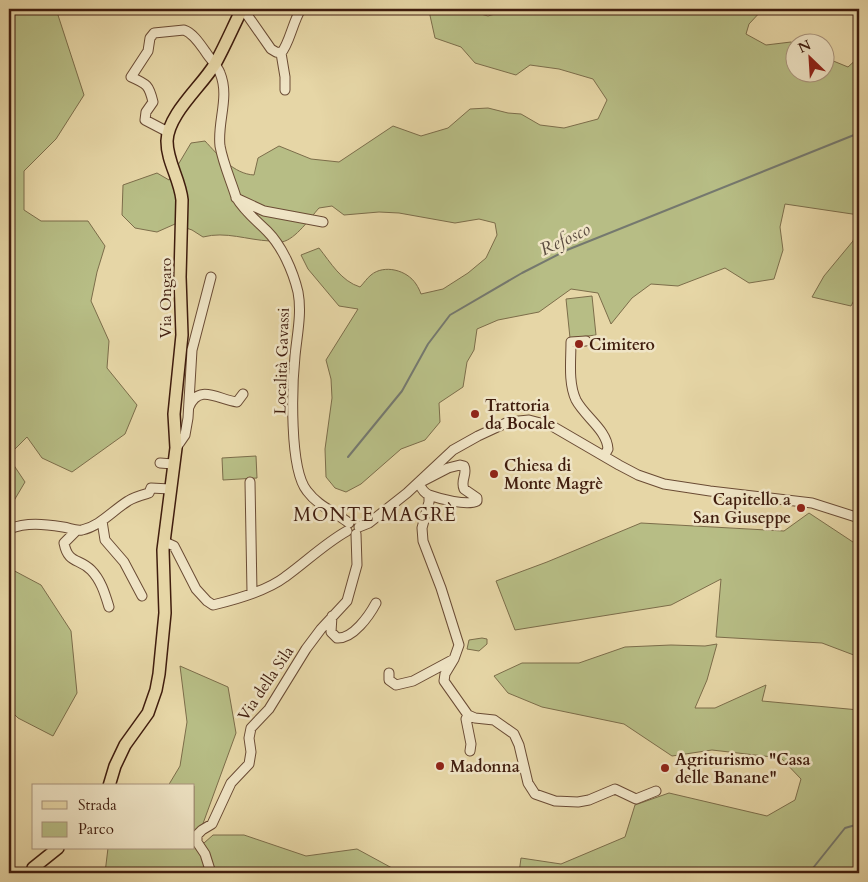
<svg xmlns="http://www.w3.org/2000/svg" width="868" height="882" font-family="Cardo,serif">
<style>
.green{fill:#b7bd85;stroke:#7c6d4a}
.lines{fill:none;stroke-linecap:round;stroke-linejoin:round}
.stream{stroke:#75796f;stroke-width:2}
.minor-casing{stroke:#6a4b34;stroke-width:11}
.major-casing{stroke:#401d0e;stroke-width:14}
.minor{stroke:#efe4c5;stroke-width:9}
.major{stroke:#e6d6a6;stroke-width:11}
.poi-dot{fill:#8f2418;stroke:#efe4c5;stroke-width:2}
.labels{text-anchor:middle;stroke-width:5;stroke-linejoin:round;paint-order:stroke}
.street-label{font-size:16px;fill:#401d0e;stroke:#efe4c5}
.poi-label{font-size:16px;font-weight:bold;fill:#401d0e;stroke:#efe4c5;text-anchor:start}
.water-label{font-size:18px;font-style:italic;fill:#5a4b3f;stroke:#efe4c5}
.quarter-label{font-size:19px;letter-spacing:1px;fill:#401d0e;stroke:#efe4c5}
</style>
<rect width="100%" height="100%" fill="#e6d6a6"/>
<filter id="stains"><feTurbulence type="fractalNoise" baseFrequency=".004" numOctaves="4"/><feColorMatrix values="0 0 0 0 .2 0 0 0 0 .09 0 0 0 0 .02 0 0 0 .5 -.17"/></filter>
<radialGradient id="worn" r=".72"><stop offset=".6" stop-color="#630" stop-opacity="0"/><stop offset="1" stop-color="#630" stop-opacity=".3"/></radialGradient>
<!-- green -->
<path class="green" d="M9,9h47l28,86 -28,44 -32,32v39l17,11h47l17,25 -8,26 -6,29 18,40 -2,27 30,37 -12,29 -53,38 -30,-14 -15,-21 -18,18z
M432,9h30l26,7 24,-7h125l29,5 2,-5h95l-14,15 -3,10 20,11 25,-3 4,2 1,28h30v-14l22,9 11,-10v158l-74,-11 -5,23 3,23 -9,29 -25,4 -24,-15 -47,18 -27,-2 -19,14 -21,26 -13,-31 -27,-4 -32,23 -41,8 -21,9 -3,21 -7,12 -4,25 -24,16 1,19 -15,18 -24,9 -40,35 -15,8 -11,-4 -9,-11 -1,-28 7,-51 -1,-19 -5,-19 32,-51 -19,-3 -31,-37 -7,-14 18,-7c12,15 22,33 41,39 4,-4 7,-9 11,-12 13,-11 36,-5 45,9 2,3 4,7 5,10l22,-5 25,-16 18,-15 11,-23 -2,-12 -16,-4 -24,4 -56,-10 -20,-1 -35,3 -12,-9 -13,2c-9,10 -23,31 -37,34 -4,1 -9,-1 -12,-1 -23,-1 -44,-10 -67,-4l-11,-7 -17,-6 -18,8 -22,-4 -13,-13 1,-30 34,-12 12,7 22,-37 14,-2c13,14 29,33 49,34l4,-17 21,-12 32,13 28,3 54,-36 28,10 27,-8 22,-19 18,-1 20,5 13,1 19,11 24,3 34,-9 9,-19 -14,-21 -34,-10 -29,-4 -14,10 -41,-12 -14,-16 -26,-9 -6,-27z
M859,219v72l-8,15 -39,-9 12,-21 29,-35z
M592,296l4,39 -26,3 -4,-39z
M256,456l1,22 -34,2 -1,-22z
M9,458l16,24 -13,22h-3z
M809,513l50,33v111l-37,-14 -106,-6 5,-58 -50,26 -156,25 -19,-49 51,-19 94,-39 143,8z
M9,568l32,17 30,46 6,62 -24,43 -35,-18 -9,-9z
M482,638l5,1v5l-8,7 -12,-2 2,-9z
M717,644l-10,36 -12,28h20l51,-23 -4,16 97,9v163h-340l2,-15 40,6 64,-27 10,-32 34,-12 98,23 28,-16 6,-21 -20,-21 -69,-8 -40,6 -48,-32 -82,-17 -34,-14 -14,-17 28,-13h57l46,-16 46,-2 34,1z
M180,666l48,21 8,46 -39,107 7,3 9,-8h31l62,21 51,-7 35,19 13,5h-300l3,-25h86v-62h-26l12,-20 7,-44z"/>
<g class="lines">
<!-- stream -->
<path class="stream" d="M348,457l54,-66 26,-47 22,-29 72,-42 45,-23 292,-117
M809,873l36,-45 14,-4"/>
<!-- minor casing -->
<g class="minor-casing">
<path id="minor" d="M243,9l28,40 5,3 5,1 4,24v13
M281,53c8,-8 12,-32 20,-44
M168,132l-23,-12 1,-8 7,-10c-4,-17 -6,-18 -22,-25l17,-26 2,-13 4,-5 30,-3c9,3 16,14 21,21 5,8 12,14 15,22 10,24 -3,49 0,73 3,17 11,35 16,51 8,14 20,23 31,34 15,15 26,40 31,61 4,21 -1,43 -3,64 -3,29 -6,113 12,135 12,16 27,20 42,32
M236,198l28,13 59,11
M586,341l-15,1c0,18 -3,41 5,58 9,17 31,30 32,49l-4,7
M189,407c10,-24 30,-7 48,-5l6,-8
M176,448l9,-13 3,-17 4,-68 19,-73
M160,463l13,1
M460,465l4,1c4,8 -4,14 0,23l13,9v3c-10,5 -37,-2 -48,-6 -5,-2 -8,-7 -10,-12l29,-15z
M250,482l2,110
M429,495v7l-7,26 1,13 18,47 18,57 -5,14 -9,15 -1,7 24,34 7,3 19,2 20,14 5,11 9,38 7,11 20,7 23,1 11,-2 26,-11 21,10 20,-8
M102,521l3,19 19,22 18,34
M359,527l10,-4 38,-30 46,-43 25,-14 30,-14 21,-2 23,6 67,39 19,10 26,9 46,7 102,12 47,15
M9,529c18,-7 35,-5 54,-2 7,1 12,4 19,3 18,-4 30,-19 46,-29 6,-4 14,-6 21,-8l2,-5 19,1
M76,531l-12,12c4,21 15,15 27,27 10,10 14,24 18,37
M165,542l9,4 22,43 11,12 6,4c21,-5 55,-15 72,-28 21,-15 39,-33 62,-46
M332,616l-1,16 6,6c16,1 32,-22 39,-35
M389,673v7l7,5 17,-4 41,-22
M468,715l-2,4 5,25 -1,7
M211,873l-6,-19 -8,-12v-7l5,-5 10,-6 19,-41 18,-19 2,-12 -2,-14 2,-10 18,-19 37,-60 15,-20 26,-28 10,-36 -1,-31"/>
</g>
<!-- major casing -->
<g class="major-casing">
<path id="major" d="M109,786l6,-20 10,-21 23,-32 8,-23 3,-16 6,-61 -2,-63 13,-102 -2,-34 8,-79 -2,-58 2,-77c-2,-21 -15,-38 -15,-59 1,-27 34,-54 48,-77 10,-18 18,-37 27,-55
M32,873l1,-5 25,-20"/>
</g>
<!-- minor -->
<use href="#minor" class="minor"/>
<!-- major -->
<use href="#major" class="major"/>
</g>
<!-- markers -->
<g class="poi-dot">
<circle cx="579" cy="344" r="5"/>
<circle cx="475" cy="414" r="5"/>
<circle cx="494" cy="474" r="5"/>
<circle cx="801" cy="508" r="5"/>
<circle cx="440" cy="766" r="5"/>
<circle cx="665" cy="768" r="5"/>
</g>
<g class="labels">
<!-- street labels -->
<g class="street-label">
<text transform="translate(165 298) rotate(-90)" y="6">Via Ongaro</text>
<text transform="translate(281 361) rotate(-88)" y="6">Località Gavassi</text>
<text transform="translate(265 683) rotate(-56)" y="6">Via della Sila</text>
</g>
<!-- poi labels -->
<g class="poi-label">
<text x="589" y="350">Cimitero</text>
<text x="485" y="411">Trattoria<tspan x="485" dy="18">da Bocale</tspan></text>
<text x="504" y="471">Chiesa di<tspan x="504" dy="18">Monte Magrè</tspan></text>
<text x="791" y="505" text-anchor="end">Capitello a<tspan x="791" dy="18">San Giuseppe</tspan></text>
<text x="675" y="765">Agriturismo "Casa<tspan x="675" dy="18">delle Banane"</tspan></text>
<text x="450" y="772">Madonna</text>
</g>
<!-- water labels -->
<g class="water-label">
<text transform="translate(565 239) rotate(-25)" y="6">Refosco</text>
</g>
<!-- quarter labels -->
<g class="quarter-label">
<text x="375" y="521">MONTE MAGRÈ</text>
</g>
</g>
<!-- margin -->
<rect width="868" height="882" fill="none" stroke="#e6d6a6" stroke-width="30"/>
<rect x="10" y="10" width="848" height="862" fill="none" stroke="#401d0e" stroke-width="2.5"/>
<rect x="15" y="15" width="838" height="852" fill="none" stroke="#401d0e"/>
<!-- legend -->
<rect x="32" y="784" width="162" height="65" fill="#efe4c5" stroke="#a9947c"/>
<rect x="42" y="801" width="25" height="8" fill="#e6d6a6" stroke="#a9947c"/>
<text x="78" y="810" font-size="15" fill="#401d0e">Strada</text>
<rect x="42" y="822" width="25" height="15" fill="#b7bd85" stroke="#a9947c"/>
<text x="78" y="834" font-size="15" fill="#401d0e">Parco</text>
<!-- north arrow -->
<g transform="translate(810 58) rotate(335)"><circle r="24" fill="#efe4c5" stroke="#a9947c"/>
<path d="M0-4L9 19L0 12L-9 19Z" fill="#8f2418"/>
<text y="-8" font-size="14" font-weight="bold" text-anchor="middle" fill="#401d0e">N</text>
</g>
<rect width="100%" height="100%" filter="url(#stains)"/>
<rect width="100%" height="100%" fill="url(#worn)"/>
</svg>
